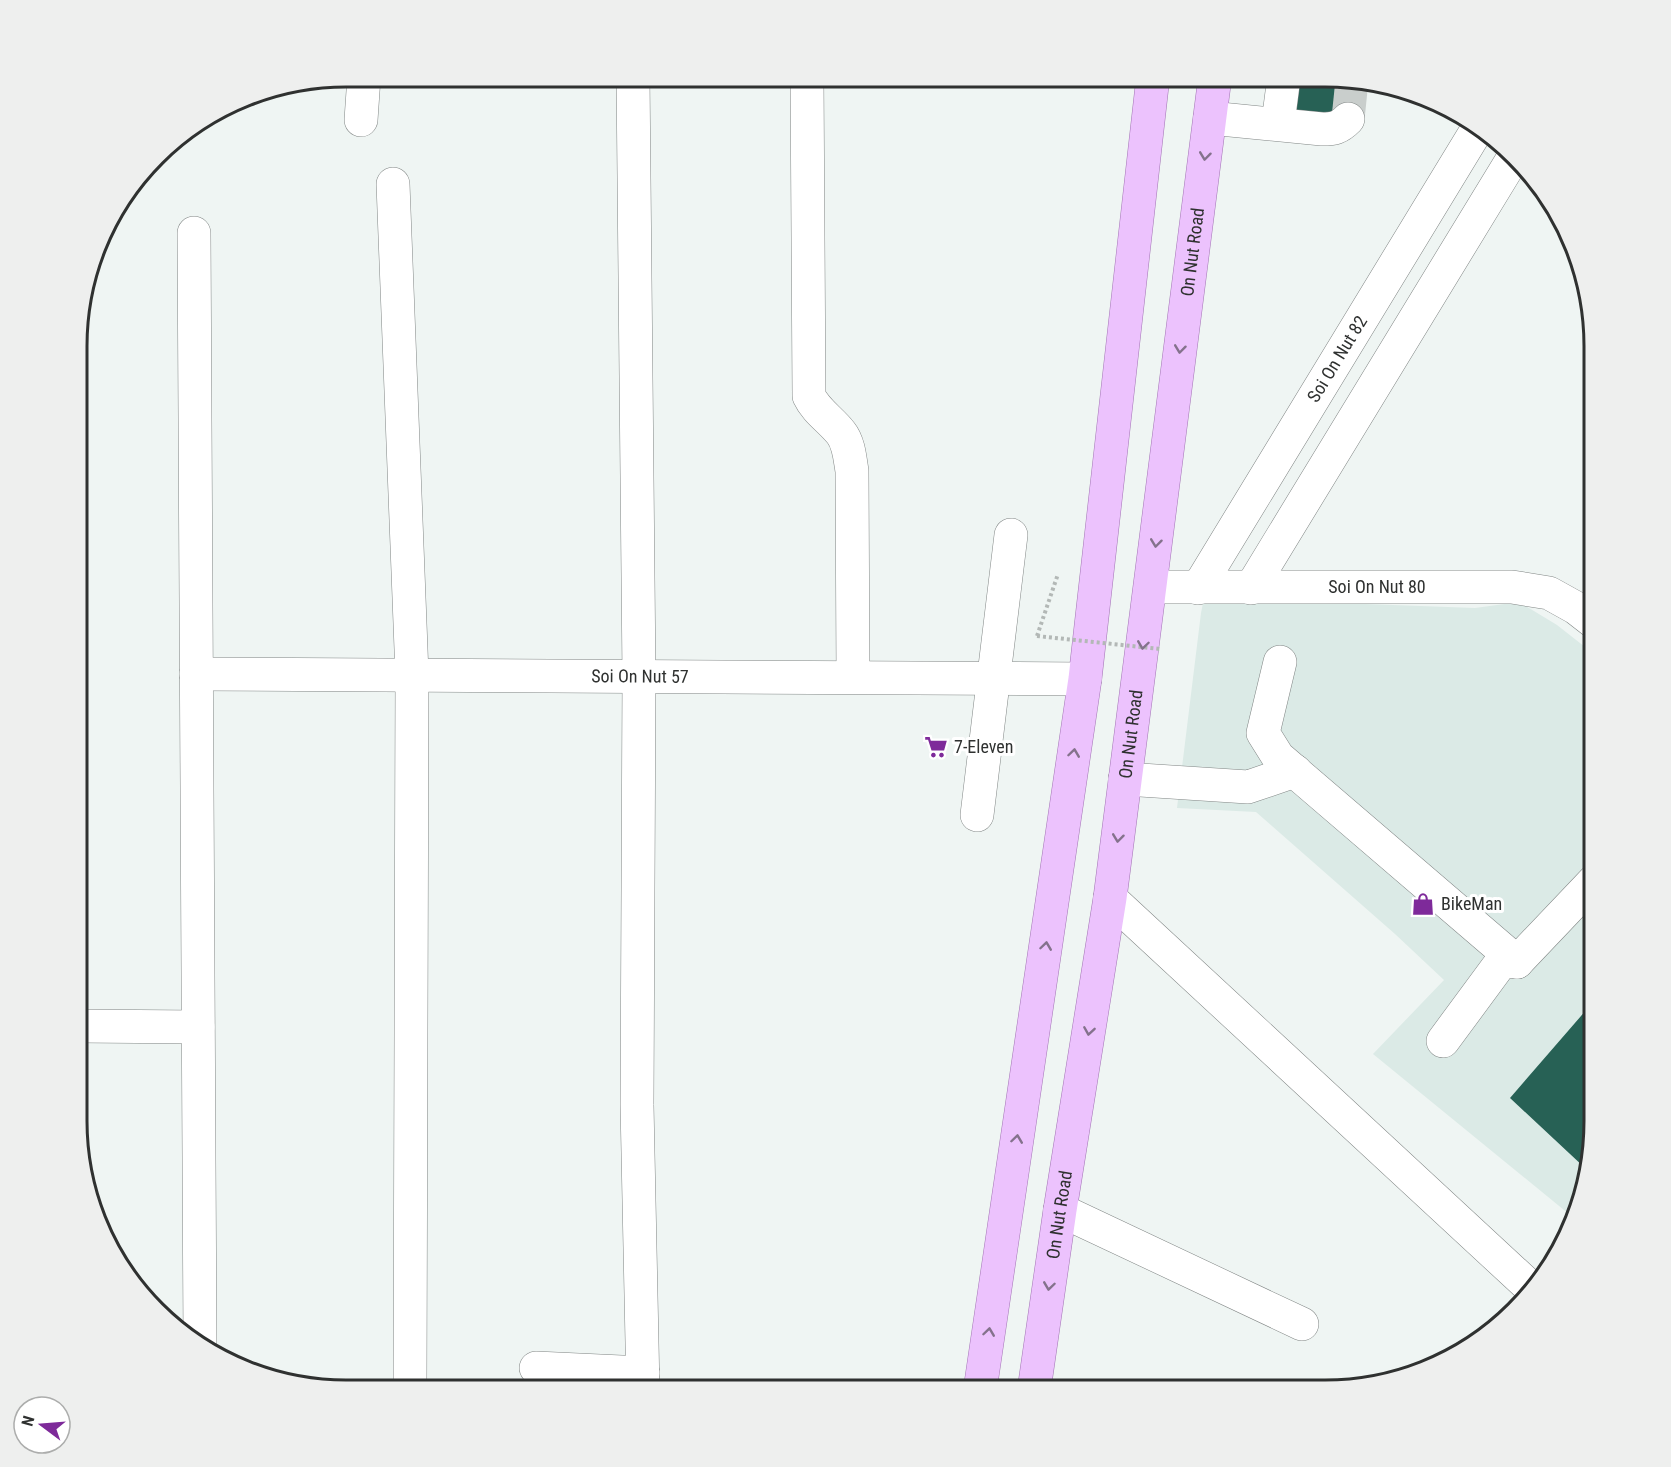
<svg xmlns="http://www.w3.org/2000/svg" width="1671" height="1467" font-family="'Roboto Condensed',sans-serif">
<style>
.built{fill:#dbeae6}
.building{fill:#276155}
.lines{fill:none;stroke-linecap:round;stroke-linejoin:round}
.minor-tunnel{stroke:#c9cecc;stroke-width:33;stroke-dasharray:33 16;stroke-linecap:butt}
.minor-casing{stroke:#818685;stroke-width:34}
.major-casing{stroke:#a275b4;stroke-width:34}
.path{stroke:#b3b8b6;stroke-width:4;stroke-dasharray:3 3;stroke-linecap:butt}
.minor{stroke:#fff;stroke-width:33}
.major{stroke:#ecc2fd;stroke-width:33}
.path-bridge{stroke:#b3b8b6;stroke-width:4;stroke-dasharray:3 3;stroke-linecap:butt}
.oneway{stroke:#84728c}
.labels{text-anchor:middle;stroke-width:6;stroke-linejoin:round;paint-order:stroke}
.street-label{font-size:18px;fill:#2f3130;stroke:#fff}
.poi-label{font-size:18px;fill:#2f3130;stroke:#fff;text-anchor:start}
.rim{fill:none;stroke:#2f3130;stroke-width:3}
</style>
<rect width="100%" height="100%" fill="#eff5f3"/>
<!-- built -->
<path class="built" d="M1204,598l271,10 44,-6 38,23 37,29v467l-19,98 -202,-165 71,-74 -49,-46 -139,-122 -79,-4 24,-195z"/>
<!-- building -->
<path class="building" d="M1295,77h49l-7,46 -47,-6z
M1594,1001v120l-9,47 -75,-70z"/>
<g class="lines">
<!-- minor-tunnel -->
<path class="minor-tunnel" d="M1348,119l4,-39"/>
<!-- minor casing -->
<g class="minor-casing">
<g id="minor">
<path d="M633,77l6,599 -2,429 6,285"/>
<path d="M807,77l2,319c7,15 22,24 32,37 8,10 9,26 11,38l1,206"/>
<path d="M1210,118l112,11c12,0 17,-1 26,-10"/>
<path d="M361,120l3,-43"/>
<path d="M1278,123l6,-46"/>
<path d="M393,184l19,491 -2,715"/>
<path d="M194,233l6,1109"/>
<path id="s1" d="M1151,587h361l37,6 27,15 18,14"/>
<path id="s2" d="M1198,588l280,-460"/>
<path d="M1251,588l264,-433"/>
<path d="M1280,662l-17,71 15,24 239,205"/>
<path id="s3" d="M196,674l889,5"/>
<path d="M1125,779l123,8 47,-16"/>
<path d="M977,815l34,-280"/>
<path d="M1110,898l421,390"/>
<path d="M77,1026l121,1"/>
<path d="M1443,1041l59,-80 15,1 77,-81"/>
<path d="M1060,1210l242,114"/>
<path d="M536,1368l107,5"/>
</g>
</g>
<!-- major casing -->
<g class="major-casing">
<g id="major">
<path d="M980,1390l105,-711 68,-602"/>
<path id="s4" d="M1034,1390l26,-180 50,-312 105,-821"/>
</g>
</g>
<!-- path -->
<path class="path" d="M1037,636l21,-62"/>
<!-- minor -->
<use href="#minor" class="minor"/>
<!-- major -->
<use href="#major" class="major"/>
<!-- path-bridge -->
<path class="path-bridge" d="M1037,636l123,13"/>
</g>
<!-- one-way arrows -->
<defs><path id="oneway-chevron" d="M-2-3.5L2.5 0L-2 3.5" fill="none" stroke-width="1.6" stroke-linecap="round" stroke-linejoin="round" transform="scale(1.5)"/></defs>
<g class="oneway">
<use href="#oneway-chevron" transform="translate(1205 156) rotate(97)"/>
<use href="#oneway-chevron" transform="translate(1180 349) rotate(97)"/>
<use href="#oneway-chevron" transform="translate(1156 543) rotate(97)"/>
<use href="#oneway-chevron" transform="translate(1143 645) rotate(98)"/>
<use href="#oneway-chevron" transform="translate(1074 753) rotate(-82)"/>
<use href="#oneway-chevron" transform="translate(1118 838) rotate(97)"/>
<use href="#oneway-chevron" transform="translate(1046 946) rotate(-82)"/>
<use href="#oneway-chevron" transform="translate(1089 1031) rotate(99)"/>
<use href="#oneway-chevron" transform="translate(1017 1139) rotate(-82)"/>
<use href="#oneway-chevron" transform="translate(1049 1286) rotate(98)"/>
<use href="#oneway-chevron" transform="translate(989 1332) rotate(-82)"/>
</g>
<!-- icons -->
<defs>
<g id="supermarket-bare" transform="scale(1.8)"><path d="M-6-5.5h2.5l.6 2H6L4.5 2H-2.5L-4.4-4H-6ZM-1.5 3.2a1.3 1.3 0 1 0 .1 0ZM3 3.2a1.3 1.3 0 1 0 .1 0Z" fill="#7e2a9a" stroke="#fff" stroke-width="2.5" paint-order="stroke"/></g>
<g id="shop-bare" transform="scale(1.8)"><path d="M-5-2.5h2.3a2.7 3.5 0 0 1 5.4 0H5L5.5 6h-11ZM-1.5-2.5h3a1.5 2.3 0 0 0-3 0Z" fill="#7e2a9a" stroke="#fff" stroke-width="2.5" paint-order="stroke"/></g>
</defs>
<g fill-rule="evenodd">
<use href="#supermarket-bare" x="936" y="747"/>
<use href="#shop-bare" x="1423" y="904"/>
</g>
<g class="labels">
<!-- street labels -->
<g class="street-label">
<text dy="6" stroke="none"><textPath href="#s4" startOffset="1149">On Nut Road</textPath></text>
<text dy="6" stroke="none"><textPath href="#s2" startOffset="268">Soi On Nut 82</textPath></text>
<text dy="6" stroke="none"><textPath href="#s1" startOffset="226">Soi On Nut 80</textPath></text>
<text dy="6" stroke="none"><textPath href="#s3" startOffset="444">Soi On Nut 57</textPath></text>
<text dy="6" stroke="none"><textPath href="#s4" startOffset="663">On Nut Road</textPath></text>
<text dy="6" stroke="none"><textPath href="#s4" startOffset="177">On Nut Road</textPath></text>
</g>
<!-- poi labels -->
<g class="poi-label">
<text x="954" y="753">7-Eleven</text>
<text x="1441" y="910">BikeMan</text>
</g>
</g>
<!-- crop -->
<path d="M0 0H1671V1467H0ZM346 87H1325A259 259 0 0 1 1584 346V1121A259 259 0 0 1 1325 1380H346A259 259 0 0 1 87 1121V346A259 259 0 0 1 346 87Z" fill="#eeefee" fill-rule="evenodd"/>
<path class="rim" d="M346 87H1325A259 259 0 0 1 1584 346V1121A259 259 0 0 1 1325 1380H346A259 259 0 0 1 87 1121V346A259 259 0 0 1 346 87Z"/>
<!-- north arrow -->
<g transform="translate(42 1425) rotate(286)"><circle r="28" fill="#ffffff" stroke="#acadac" stroke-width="1.5"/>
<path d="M0-4.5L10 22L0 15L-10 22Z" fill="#7e2a9a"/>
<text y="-9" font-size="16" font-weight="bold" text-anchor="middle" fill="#2f3130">N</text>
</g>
</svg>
